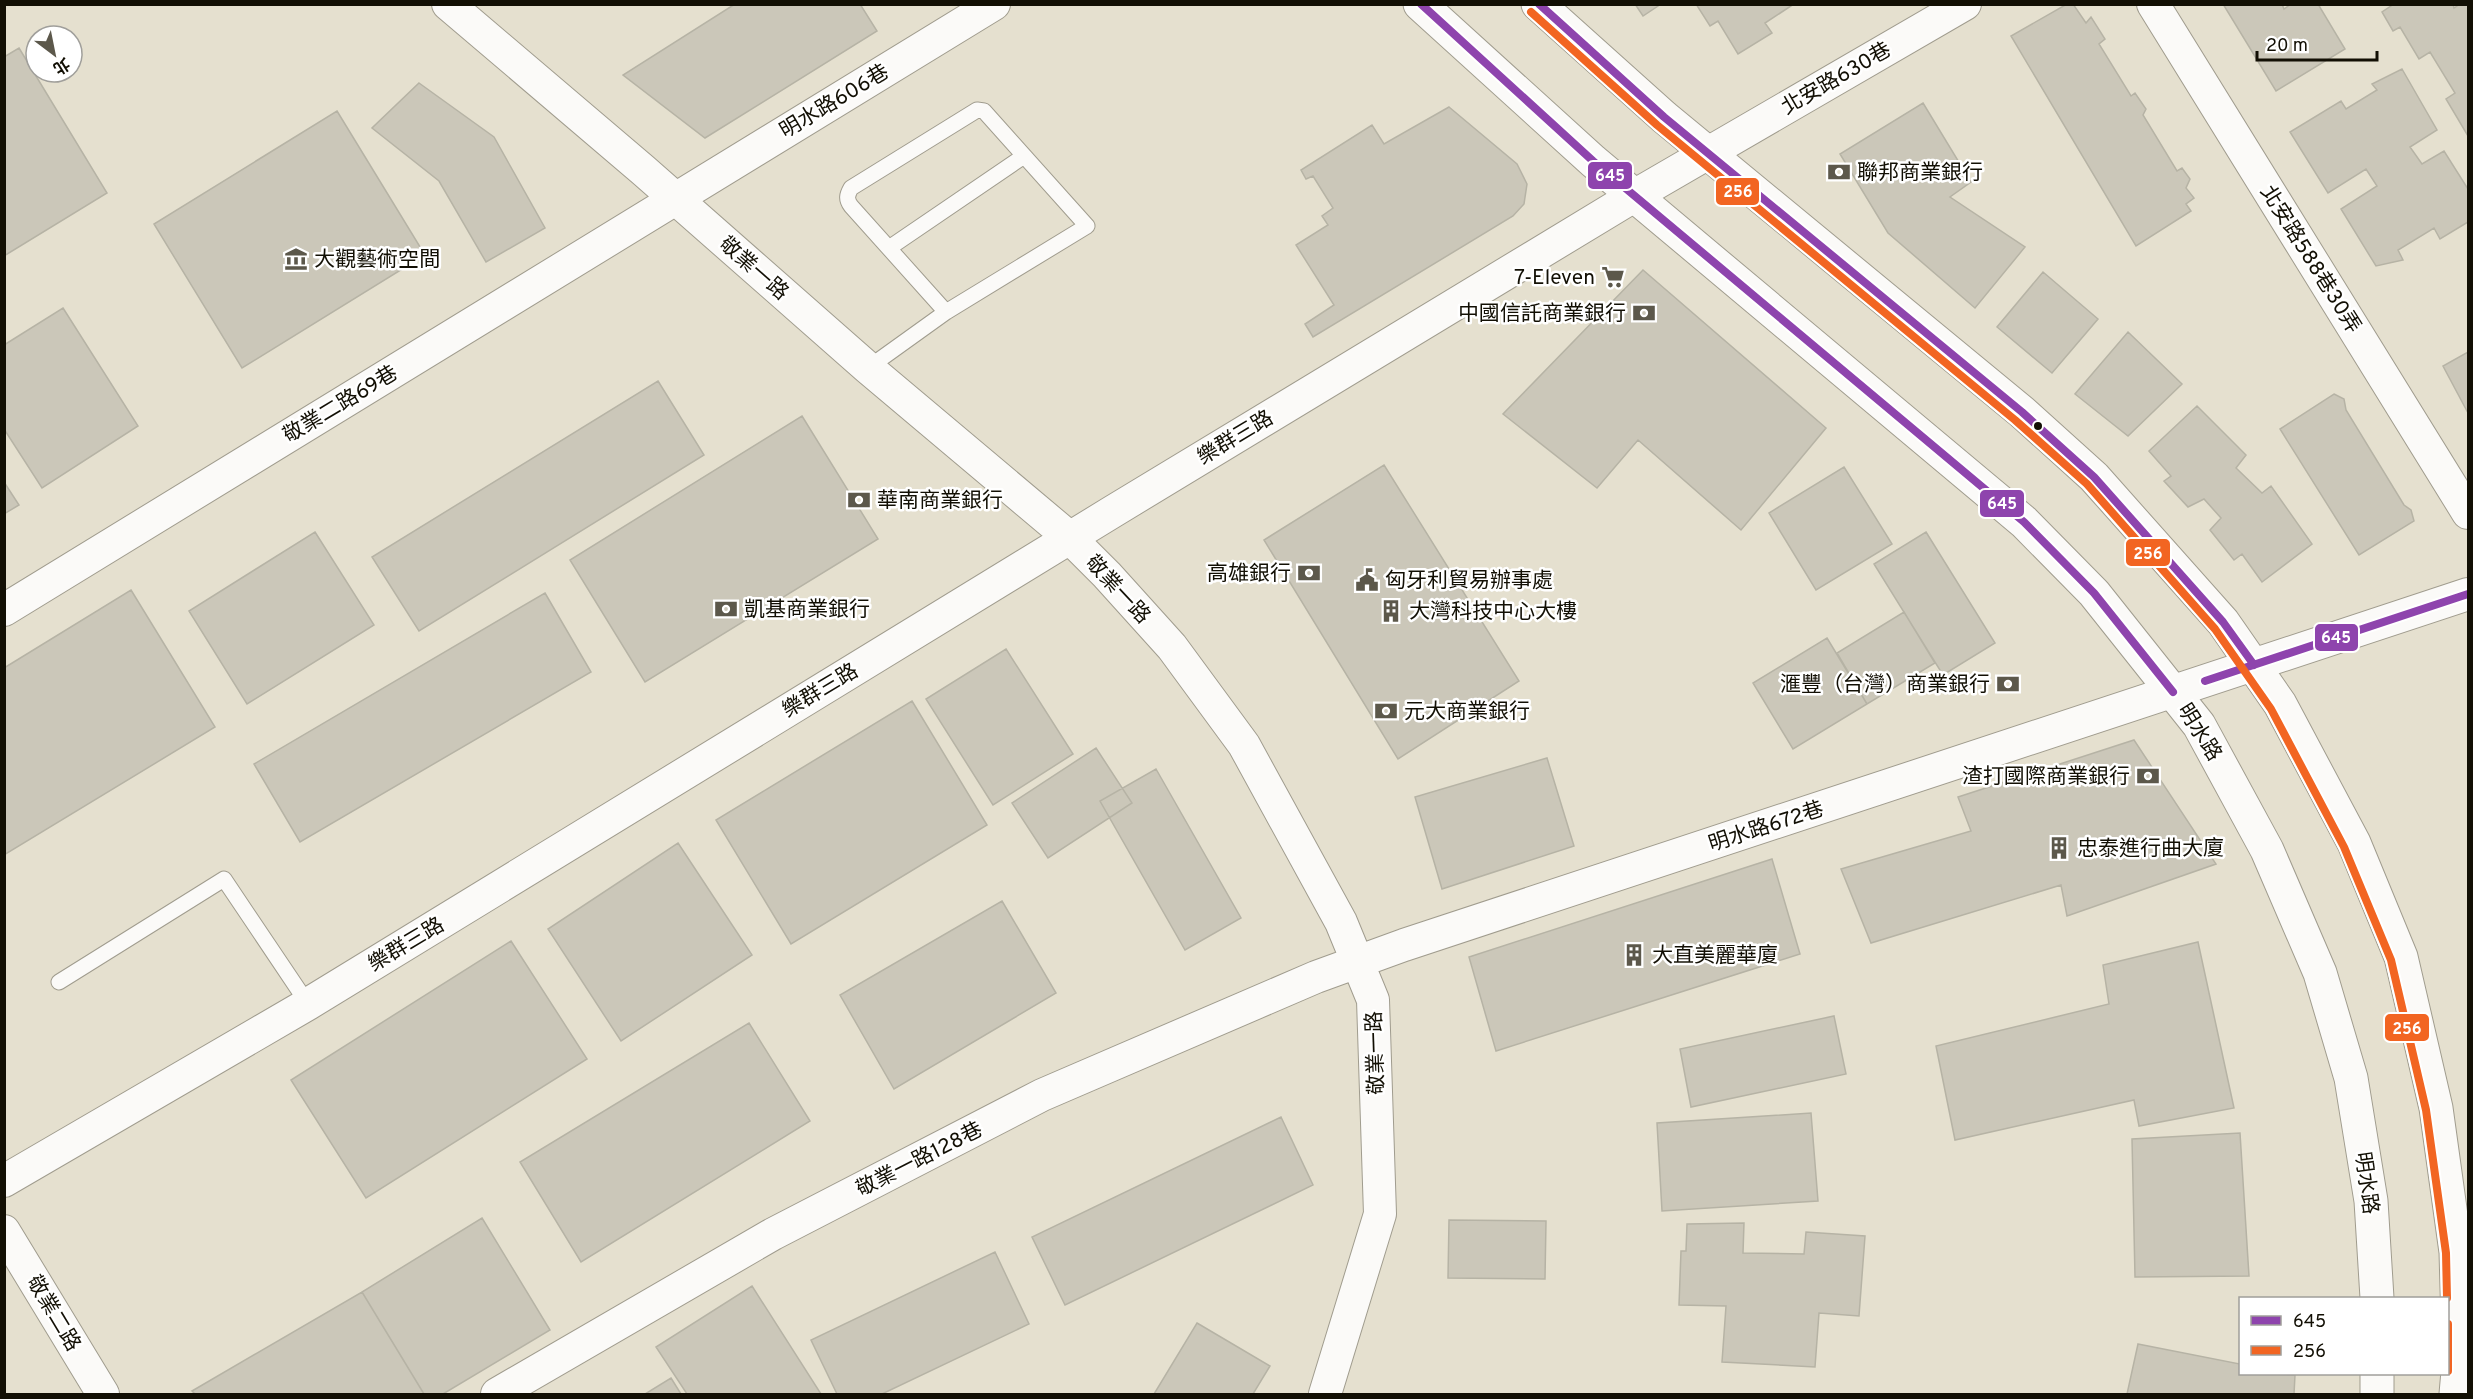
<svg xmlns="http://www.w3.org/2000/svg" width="2473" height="1399" font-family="Overpass,'Noto Sans TC',sans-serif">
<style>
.building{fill:#cbc7b9;stroke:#b6b3a5;stroke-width:1.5}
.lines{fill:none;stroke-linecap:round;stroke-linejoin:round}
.service-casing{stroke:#a09c8e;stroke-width:17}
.minor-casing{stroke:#a09c8e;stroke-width:34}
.tertiary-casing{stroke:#a09c8e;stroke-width:35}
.service{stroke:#fbfaf8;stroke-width:15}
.minor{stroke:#fbfaf8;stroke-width:32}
.tertiary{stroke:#fbfaf8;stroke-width:33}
.bus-1-casing{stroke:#fff;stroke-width:12}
.bus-2-casing{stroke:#fff;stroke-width:12}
.bus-1{stroke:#8e44ad;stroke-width:8}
.bus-2{stroke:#f26522;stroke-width:8}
.bus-dot{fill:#120f04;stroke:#fff;stroke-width:2}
.labels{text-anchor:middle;stroke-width:5;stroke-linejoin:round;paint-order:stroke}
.street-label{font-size:21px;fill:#120f04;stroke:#fff}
.poi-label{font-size:21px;fill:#120f04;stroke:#fff;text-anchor:start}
.line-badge{stroke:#fff;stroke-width:2}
.badge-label{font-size:16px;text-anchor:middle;font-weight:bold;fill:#fff}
</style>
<rect width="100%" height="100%" fill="#e5e0cf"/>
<!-- building -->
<path class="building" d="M735,4h125l17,27 -172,107 -82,-63z
M1635,4h26l-18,12z
M1696,4h98l-29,19 7,10 -34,21 -20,-33 -8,5z
M2067,4h6l13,19 5,-6 14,22 -6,5 32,52 4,-3 11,16 -3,6 34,56 5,-3 8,11 -4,9 8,10 -8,6 5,7 -55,35 -125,-210z
M2223,4h59l2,5 7,-5h27l27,45 -69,42z
M2394,4h59l1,4 6,-4h8v132l-22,-37 9,-6 -25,-41 -11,7 -19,-32 -7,4 -11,-19z
M19,48l88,145 -103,63v-199z
M2402,69l35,61 -27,17 12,17 22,-13 24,38v33l-28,17 -6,-11 -36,22 5,10 -27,6 -35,-57 36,-23 -11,-17 -38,24 -38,-61 51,-31 5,8 31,-19 -5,-6z
M419,83l75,54 51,91 -59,34 -47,-81 -67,-53z
M1923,103l48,79 -21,15 75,50 -50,61 -87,-75 -48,-79z
M1449,107l68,57 10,20 -3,20 -11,12 -200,121 -8,-13 29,-19 -38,-60 32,-20 -6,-9 11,-8 -20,-32 -7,3 -5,-9 71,-45 12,19z
M337,111l88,144 -183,113 -88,-144z
M1643,270l183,158 -85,102 -103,-90 -41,48 -94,-74z
M2043,272l55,47 -46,54 -55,-46z
M63,308l75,118 -96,62 -38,-59v-84z
M2128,332l54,52 -54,52 -53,-42z
M2468,352v61l-25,-47z
M658,381l46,74 -285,176 -47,-74z
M2334,394l10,5 2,11 58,95 7,5 3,11 -55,34 -79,-126z
M2197,406l49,49 -10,13 26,25 9,-7 41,58 -50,38 -20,-28 -8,6 -24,-30 11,-12 -17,-19 -16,8 -24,-26 7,-5 -22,-25z
M802,416l76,123 -233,143 -75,-122z
M1384,465l135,216 -121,78 -134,-219z
M1844,467l48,77 -76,46 -47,-77z
M4,482l15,23 -15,9z
M315,532l59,93 -127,79 -58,-93z
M1926,532l69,111 -52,32 -69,-111z
M131,590l84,137 -211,128v-187z
M545,593l46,79 -291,170 -46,-78z
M1904,612l31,51 -68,41 -30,-51z
M1827,638l40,66 -74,45 -40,-66z
M1006,649l67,105 -80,51 -67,-106z
M912,701l75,124 -196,119 -75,-124z
M2134,740l82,124 -149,52 -6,-31 -190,58 -30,-74 130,-38 -13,-34z
M1096,748l36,55 -84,55 -36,-55z
M1547,758l27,88 -132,43 -27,-92z
M1156,769l85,149 -56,32 -85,-149z
M678,843l74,112 -131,86 -73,-112z
M1772,859l28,95 -304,97 -27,-94z
M1002,901l54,92 -162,96 -54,-94z
M511,941l76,118 -221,139 -75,-118z
M2198,942l36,166 -95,18 -5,-26 -179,40 -19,-94 173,-42 -6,-39z
M1834,1016l12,58 -155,33 -11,-58z
M749,1023l61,98 -229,141 -61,-100z
M1811,1113l7,88 -156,10 -5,-88z
M1281,1117l32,68 -248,120 -33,-68z
M2240,1133l9,143 -114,1 -3,-138z
M482,1218l68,112 -107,64h-19l-62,-102z
M1449,1220l97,1 -1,58 -97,-1z
M1744,1223l-1,30 61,1 2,-22 59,4 -6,80 -40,-3 -4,54 -93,-5 4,-56 -47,-1 2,-54h5l1,-27z
M995,1252l34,72 -147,70h-45l-26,-54z
M752,1286l69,108h-134l-31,-47z
M362,1292l62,102h-229l-3,-3z
M1197,1323l73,43 -17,28h-99z
M2138,1344l102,20v10l55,1 -1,19h-167z
M671,1378l10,16h-36z"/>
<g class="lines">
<!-- service casing -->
<g class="service-casing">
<path id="service" d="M889,248l135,-92
M868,368l78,-56 141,-86 -103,-115 -7,-1 -126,78c-4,7 -5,11 0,18l95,106
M59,982l165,-103 84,125"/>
</g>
<!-- minor casing -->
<g class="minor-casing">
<path id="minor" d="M448,4l195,166 225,198 202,170 37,37 65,72 72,98 97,177 32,78 7,214 -55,180
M2153,4l315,509
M4,610l990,-606
M4,1181l304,-177 804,-492 522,-316 331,-192
M4,1231l99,163
M497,1394l276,-160 269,-139 274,-118 88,-32 1064,-351"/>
</g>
<!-- tertiary casing -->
<g class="tertiary-casing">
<path id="tertiary" d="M1420,4l173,157 431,361 70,71 105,132 68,125 53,123 31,105 20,123 6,97
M1538,4l126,113 358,295 72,65 129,145 57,82 74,139 47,114 35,151 20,144 3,108 -3,34
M2377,1394v-20"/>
</g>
<!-- service -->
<use href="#service" class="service"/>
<!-- minor -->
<use href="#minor" class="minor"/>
<!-- tertiary -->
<use href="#tertiary" class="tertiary"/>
<!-- bus-1 casing -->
<g class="bus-1-casing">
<path id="bus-1" d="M1421,4l172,157 431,361 70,71 79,99
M1539,4l125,113 358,295 72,65 129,145 31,43
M2205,681l263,-87"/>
</g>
<!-- bus-2 casing -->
<g class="bus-2-casing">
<path id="bus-2" d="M1531,12l126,113 358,295 72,64 128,145 56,80 73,138 47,113 35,150 20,143 1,45
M2448,1324v47"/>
</g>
<!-- bus-1 -->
<use href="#bus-1" class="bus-1"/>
<!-- bus-2 -->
<use href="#bus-2" class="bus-2"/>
</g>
<!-- icons -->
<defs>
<g id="bank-bare" transform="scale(1.8)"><path d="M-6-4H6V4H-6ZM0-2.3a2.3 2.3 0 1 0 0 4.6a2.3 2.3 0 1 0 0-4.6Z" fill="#5c584b" stroke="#fff" stroke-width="2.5" paint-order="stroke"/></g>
<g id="museum-bare" transform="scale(1.8)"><path d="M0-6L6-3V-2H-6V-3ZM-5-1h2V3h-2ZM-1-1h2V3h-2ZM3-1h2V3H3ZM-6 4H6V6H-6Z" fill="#5c584b" stroke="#fff" stroke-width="2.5" paint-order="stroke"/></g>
<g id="supermarket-bare" transform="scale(1.8)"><path d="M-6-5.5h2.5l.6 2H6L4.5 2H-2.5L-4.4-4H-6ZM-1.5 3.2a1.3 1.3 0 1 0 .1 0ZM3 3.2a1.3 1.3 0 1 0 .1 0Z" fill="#5c584b" stroke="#fff" stroke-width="2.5" paint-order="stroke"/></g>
<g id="civic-bare" transform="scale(1.8)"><path d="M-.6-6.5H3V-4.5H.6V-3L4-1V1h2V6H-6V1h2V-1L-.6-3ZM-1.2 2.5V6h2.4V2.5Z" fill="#5c584b" stroke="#fff" stroke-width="2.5" paint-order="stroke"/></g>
<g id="building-bare" transform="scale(1.8)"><path d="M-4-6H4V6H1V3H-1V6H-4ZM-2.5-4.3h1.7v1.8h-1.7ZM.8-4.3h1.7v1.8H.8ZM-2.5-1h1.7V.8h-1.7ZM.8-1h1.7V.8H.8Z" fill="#5c584b" stroke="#fff" stroke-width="2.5" paint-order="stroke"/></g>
</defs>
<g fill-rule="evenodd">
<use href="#bank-bare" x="1839" y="172"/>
<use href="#museum-bare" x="296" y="259"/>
<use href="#supermarket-bare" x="1613" y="277"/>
<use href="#bank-bare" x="1644" y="313"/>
<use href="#bank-bare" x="859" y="500"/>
<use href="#bank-bare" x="1309" y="573"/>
<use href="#civic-bare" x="1367" y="580"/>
<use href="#bank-bare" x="726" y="609"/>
<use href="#building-bare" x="1391" y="611"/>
<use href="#bank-bare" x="2008" y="684"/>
<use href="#bank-bare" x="1386" y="711"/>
<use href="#bank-bare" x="2148" y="776"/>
<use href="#building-bare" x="2059" y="848"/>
<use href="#building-bare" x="1634" y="955"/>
</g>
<!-- markers -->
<circle class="bus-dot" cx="2038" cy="426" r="5"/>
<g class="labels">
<!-- street labels -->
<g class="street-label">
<text transform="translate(1836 78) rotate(-30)" y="7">北安路630巷</text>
<text transform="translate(834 101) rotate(-31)" y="7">明水路606巷</text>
<text transform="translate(2311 259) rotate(58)" y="7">北安路588巷30弄</text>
<text transform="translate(754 268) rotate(41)" y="7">敬業一路</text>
<text transform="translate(340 404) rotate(-31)" y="7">敬業二路69巷</text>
<text transform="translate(1235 437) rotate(-31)" y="7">樂群三路</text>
<text transform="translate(1118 589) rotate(47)" y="7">敬業一路</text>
<text transform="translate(820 690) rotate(-31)" y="7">樂群三路</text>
<text transform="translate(2200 732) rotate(58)" y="7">明水路</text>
<text transform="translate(1766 826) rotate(-18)" y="7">明水路672巷</text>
<text transform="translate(406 944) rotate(-31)" y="7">樂群三路</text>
<text transform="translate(1375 1053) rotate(-92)" y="7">敬業一路</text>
<text transform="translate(919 1159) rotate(-27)" y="7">敬業一路128巷</text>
<text transform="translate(2367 1183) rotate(82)" y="7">明水路</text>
<text transform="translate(54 1313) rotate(59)" y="7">敬業二路</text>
</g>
<!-- poi labels -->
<g class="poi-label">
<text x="1857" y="179">聯邦商業銀行</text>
<text x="314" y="266">大觀藝術空間</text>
<text x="1595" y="284" text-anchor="end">7-Eleven</text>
<text x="1626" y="320" text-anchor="end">中國信託商業銀行</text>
<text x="877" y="507">華南商業銀行</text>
<text x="1291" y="580" text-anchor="end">高雄銀行</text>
<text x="1385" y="587">匈牙利貿易辦事處</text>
<text x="744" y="616">凱基商業銀行</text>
<text x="1409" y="618">大灣科技中心大樓</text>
<text x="1990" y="691" text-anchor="end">滙豐（台灣）商業銀行</text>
<text x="1404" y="718">元大商業銀行</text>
<text x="2130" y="783" text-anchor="end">渣打國際商業銀行</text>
<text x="2077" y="855">忠泰進行曲大廈</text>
<text x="1652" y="962">大直美麗華廈</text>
</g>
</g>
<g class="line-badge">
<rect x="1587" y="161" width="46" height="29" rx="6" fill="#8e44ad"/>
<rect x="1715" y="177" width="45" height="29" rx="6" fill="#f26522"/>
<rect x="1979" y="489" width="46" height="29" rx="6" fill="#8e44ad"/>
<rect x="2125" y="538" width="46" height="29" rx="6" fill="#f26522"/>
<rect x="2314" y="623" width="45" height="29" rx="6" fill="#8e44ad"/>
<rect x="2384" y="1013" width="46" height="29" rx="6" fill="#f26522"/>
</g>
<g class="badge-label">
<text x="1610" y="181">645</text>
<text x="1738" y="197">256</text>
<text x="2002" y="509">645</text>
<text x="2148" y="559">256</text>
<text x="2336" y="643">645</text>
<text x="2407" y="1034">256</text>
</g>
<!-- border -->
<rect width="2473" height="1399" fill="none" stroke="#120f04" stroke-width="12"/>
<!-- legend -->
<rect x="2239" y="1297" width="210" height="78" fill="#ffffff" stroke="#a09f9b" stroke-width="1.5"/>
<rect x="2251" y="1316" width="30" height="9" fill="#8e44ad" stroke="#a09f9b" stroke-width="1.5"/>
<text x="2293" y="1327" font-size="18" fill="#120f04">645</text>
<rect x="2251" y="1346" width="30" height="9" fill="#f26522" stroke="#a09f9b" stroke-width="1.5"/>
<text x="2293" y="1357" font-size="18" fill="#120f04">256</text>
<!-- north arrow -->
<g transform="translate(54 54) rotate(148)"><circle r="28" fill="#ffffff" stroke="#a09f9b" stroke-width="1.5"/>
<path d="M0-4.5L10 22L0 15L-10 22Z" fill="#5c584b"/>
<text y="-9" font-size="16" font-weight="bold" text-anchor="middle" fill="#120f04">北</text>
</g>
<!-- scale -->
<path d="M2257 51v9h120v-9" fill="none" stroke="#120f04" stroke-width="3"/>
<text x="2266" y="51" font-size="18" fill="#120f04" stroke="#ffffff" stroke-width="4.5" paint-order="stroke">20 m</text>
</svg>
